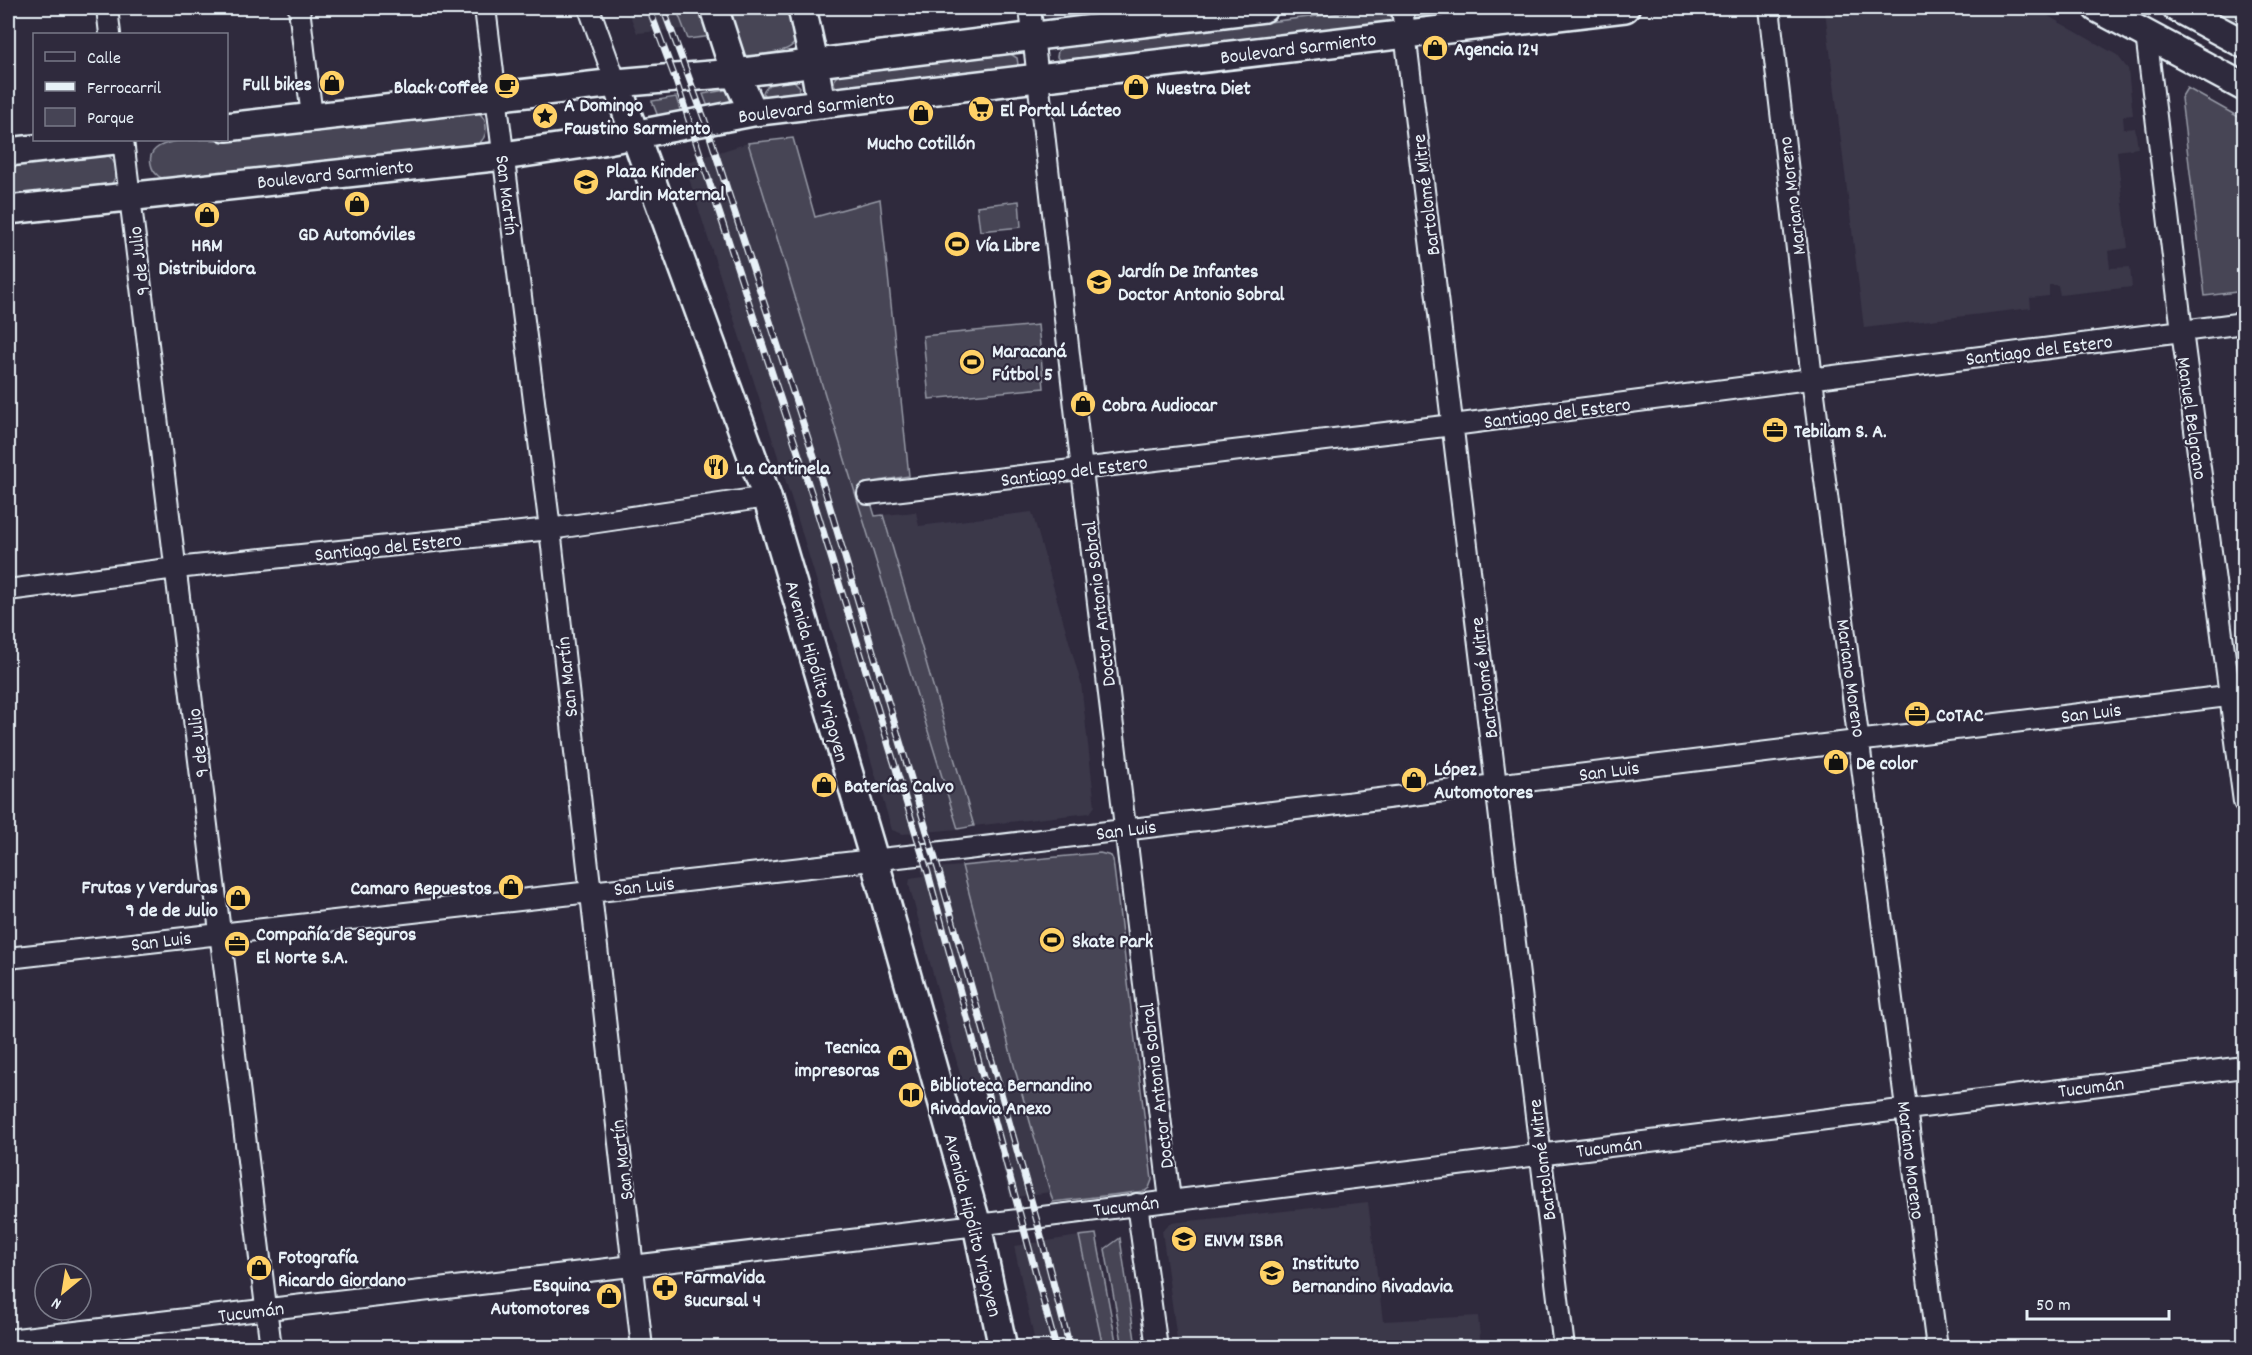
<svg xmlns="http://www.w3.org/2000/svg" width="2252" height="1355" font-family="Dekko,sans-serif">
<style>
.built{fill:#3b3749}
.green{fill:#464455;stroke:#979aa6;stroke-width:1.5}
.lines{fill:none;stroke-linecap:round;stroke-linejoin:round}
.minor-casing{stroke:#e8f1f8;stroke-width:24}
.secondary-casing{stroke:#e8f1f8;stroke-width:32}
.minor{stroke:#2f2a3d;stroke-width:20}
.secondary{stroke:#2f2a3d;stroke-width:27}
.rail-casing{stroke:#e8f1f8;stroke-width:7}
.rail{stroke:#2f2a3d;stroke-width:4.5;stroke-dasharray:14;stroke-linecap:butt}
.labels{text-anchor:middle;stroke-width:4.5;stroke-linejoin:round;paint-order:stroke}
.street-label{font-size:20px;fill:#e8f1f8;stroke:#2f2a3d}
.poi-label{font-size:20px;font-weight:bold;fill:#e8f1f8;stroke:#2f2a3d;text-anchor:start}
</style>
<rect width="100%" height="100%" fill="#2f2a3d"/>
<filter id="ink" filterUnits="userSpaceOnUse"><feTurbulence type="fractalNoise" baseFrequency=".0167" numOctaves="2"/><feDisplacementMap in="SourceGraphic" scale="12" xChannelSelector="R" yChannelSelector="G"/><feConvolveMatrix kernelMatrix="1 2 1 2 8 2 1 2 1" color-interpolation-filters="sRGB"/></filter>
<g filter="url(#ink)">
<!-- built -->
<path class="built" d="M627,8h49l8,21 -47,4z
M1848,8h186l83,47 11,14 5,46 -10,1 1,13 11,-1 3,20 -21,3 11,97 -20,3 2,17 20,-1 2,20 -72,8 -2,-10h-9v11l-19,2 1,10 -167,20 -39,-317z
M748,143l107,349 103,337 -55,5 -11,-4 -97,-320 -111,-347z
M916,512l3,14 113,-14 49,171 14,123 -5,7 -116,13 -91,-311z
M962,866l54,207 34,119 -40,6 -29,-117 -18,4 -54,-200 1,-7 13,-2 -2,-7z
M1368,1202l15,119 95,-5 3,31h-303l-16,-116 8,-8z
M1079,1236l24,111h-67l-22,-101z"/>
<!-- green -->
<path class="green" d="M676,8h26l10,28 -24,3z
M724,8h65c7,26 17,40 -18,45 -10,1 -20,4 -29,2z
M1383,8l7,4 1,7 -3,5 -326,39 -5,-6 1,-6 5,-4z
M1428,8h104l-99,10 -4,-4z
M2206,8h38v20z
M1009,53l8,5 1,6 -3,5 -178,20 -3,-5 1,-6 5,-4z
M794,81l6,6 -2,7 -33,3 -2,-4c2,-12 20,-10 31,-12z
M2187,88l57,32v171l-39,5 -24,-198z
M731,89l6,15 -29,3 -5,-13z
M676,97l5,16 -21,3 -3,-2 -5,-13z
M476,110c13,10 14,26 0,36l-305,36c-9,-3 -18,-7 -20,-18 -7,-30 58,-24 75,-24z
M793,138l22,79 65,-18 29,277 -44,7 10,33 8,-1 91,311 -16,3 -210,-686z
M105,153c13,9 14,20 6,32l-103,16v-40z
M1019,201l2,26 -41,4 -3,-25z
M1038,325l6,63 -115,11 -6,-63z
M1100,853l11,3 2,4 39,320 -3,8 -4,3 -92,11 -37,-129 -54,-207z
M1096,1234l21,113h-14l-24,-111z
M1120,1238l16,109h-13l-18,-98z"/>
<g class="lines">
<!-- minor casing -->
<g class="minor-casing">
<path id="minor" d="M107,8l3,26
M299,8l13,109
M485,8l65,521 92,819
M589,8l27,75
M1030,8l52,462 88,730
M1402,8l162,1340
M1769,8l43,371 125,969
M2146,34l36,297 62,471
M123,140l148,1208
M868,494l585,-69 791,-102
M8,590l168,-22 374,-39 217,-32
M8,958l926,-105 1310,-159
M1137,1204l20,144
M8,1340l969,-115 1267,-158"/>
</g>
<!-- secondary casing -->
<g class="secondary-casing">
<path id="secondary" d="M714,8l21,65 18,39
M802,8l12,55 7,41
M2097,8l147,79
M2177,8l67,36
M616,83l151,414 107,362 103,366 26,123
M226,127l390,-44 119,-10 529,-65
M8,152l107,-12
M8,210l495,-54 88,-13 162,-31 872,-104"/>
</g>
<!-- minor -->
<use href="#minor" class="minor"/>
<!-- secondary -->
<use href="#secondary" class="secondary"/>
<!-- rail casing -->
<g class="rail-casing">
<path id="rail" d="M649,8l26,70 137,417 116,378 128,475
M663,8l42,113 121,373 113,378 101,360 30,116"/>
</g>
<!-- rail -->
<use href="#rail" class="rail"/>
</g>
</g>
<!-- icons -->
<defs>
<g id="shop-disc" transform="scale(1.35)"><circle r="9.5" fill="#ffd166" stroke="#2f2a3d"/><path d="M-5-2.5h2.3a2.7 3.5 0 0 1 5.4 0H5L5.5 6h-11ZM-1.5-2.5h3a1.5 2.3 0 0 0-3 0Z" fill="#111"/></g>
<g id="cafe-disc" transform="scale(1.35)"><circle r="9.5" fill="#ffd166" stroke="#2f2a3d"/><path d="M-5.5-4.5H6V0H3Q3 3.5 0 3.5H-2.5Q-5.5 3.5-5.5 0ZM3-3.2v2h1.7v-2ZM-6 4.5H4V6H-6Z" fill="#111"/></g>
<g id="supermarket-disc" transform="scale(1.35)"><circle r="9.5" fill="#ffd166" stroke="#2f2a3d"/><path d="M-6-5.5h2.5l.6 2H6L4.5 2H-2.5L-4.4-4H-6ZM-1.5 3.2a1.3 1.3 0 1 0 .1 0ZM3 3.2a1.3 1.3 0 1 0 .1 0Z" fill="#111"/></g>
<g id="sight-disc" transform="scale(1.35)"><circle r="9.5" fill="#ffd166" stroke="#2f2a3d"/><path d="M0-6L1.8-2.2L6-1.7L2.9 1.2L3.7 5.4L0 3.3L-3.7 5.4L-2.9 1.2L-6-1.7L-1.8-2.2Z" fill="#111"/></g>
<g id="school-disc" transform="scale(1.35)"><circle r="9.5" fill="#ffd166" stroke="#2f2a3d"/><path d="M0-5L7-2L0 1L-7-2ZM-4 1L0 2.5L4 1V4Q0 6-4 4Z" fill="#111"/></g>
<g id="stadium-disc" transform="scale(1.35)"><circle r="9.5" fill="#ffd166" stroke="#2f2a3d"/><path d="M0-5a6.5 5 0 1 0 0 10a6.5 5 0 1 0 0-10ZM-3.5-1.8h7v3.6h-7Z" fill="#111"/></g>
<g id="office-disc" transform="scale(1.35)"><circle r="9.5" fill="#ffd166" stroke="#2f2a3d"/><path d="M-6-3h4V-5.5h4V-3h4V5H-6ZM-1-4.5V-3h2v-1.5ZM-6 0V1H6V0Z" fill="#111"/></g>
<g id="restaurant-disc" transform="scale(1.35)"><circle r="9.5" fill="#ffd166" stroke="#2f2a3d"/><path d="M-5-6h1v4h1v-4h1v4h1v-4h1v5L-1.5 .5V6h-2V.5L-5-1ZM5-6V6H3V1.5H1.5Q1.5-4 5-6Z" fill="#111"/></g>
<g id="library-disc" transform="scale(1.35)"><circle r="9.5" fill="#ffd166" stroke="#2f2a3d"/><path d="M-6-4Q-3-5.5-.7-3.5V5Q-3 3-6 4ZM6-4Q3-5.5 .7-3.5V5Q3 3 6 4Z" fill="#111"/></g>
<g id="university-disc" transform="scale(1.35)"><circle r="9.5" fill="#ffd166" stroke="#2f2a3d"/><path d="M0-5L7-2L0 1L-7-2ZM-4 1L0 2.5L4 1V4Q0 6-4 4Z" fill="#111"/></g>
<g id="pharmacy-disc" transform="scale(1.35)"><circle r="9.5" fill="#ffd166" stroke="#2f2a3d"/><path d="M-2-6h4v4h4v4h-4v4h-4v-4h-4v-4h4Z" fill="#111"/></g>
</defs>
<g fill-rule="evenodd">
<use href="#shop-disc" x="1435" y="48"/>
<use href="#shop-disc" x="332" y="83"/>
<use href="#cafe-disc" x="507" y="86"/>
<use href="#shop-disc" x="1136" y="87"/>
<use href="#supermarket-disc" x="981" y="109"/>
<use href="#shop-disc" x="921" y="113"/>
<use href="#sight-disc" x="545" y="116"/>
<use href="#school-disc" x="586" y="182"/>
<use href="#shop-disc" x="357" y="204"/>
<use href="#shop-disc" x="207" y="215"/>
<use href="#stadium-disc" x="957" y="244"/>
<use href="#school-disc" x="1099" y="282"/>
<use href="#stadium-disc" x="972" y="362"/>
<use href="#shop-disc" x="1083" y="404"/>
<use href="#office-disc" x="1775" y="430"/>
<use href="#restaurant-disc" x="716" y="467"/>
<use href="#office-disc" x="1917" y="714"/>
<use href="#shop-disc" x="1836" y="762"/>
<use href="#shop-disc" x="1414" y="780"/>
<use href="#shop-disc" x="824" y="785"/>
<use href="#shop-disc" x="511" y="887"/>
<use href="#shop-disc" x="238" y="898"/>
<use href="#stadium-disc" x="1052" y="940"/>
<use href="#office-disc" x="237" y="944"/>
<use href="#shop-disc" x="900" y="1058"/>
<use href="#library-disc" x="911" y="1095"/>
<use href="#school-disc" x="1184" y="1239"/>
<use href="#shop-disc" x="259" y="1268"/>
<use href="#university-disc" x="1272" y="1273"/>
<use href="#pharmacy-disc" x="665" y="1288"/>
<use href="#shop-disc" x="609" y="1296"/>
</g>
<g class="labels">
<!-- street labels -->
<g class="street-label">
<text transform="translate(1298 47) rotate(-7)" y="7">Boulevard Sarmiento</text>
<text transform="translate(816 106) rotate(-7)" y="7">Boulevard Sarmiento</text>
<text transform="translate(335 173) rotate(-6)" y="7">Boulevard Sarmiento</text>
<text transform="translate(508 195) rotate(83)" y="7">San Martín</text>
<text transform="translate(1425 195) rotate(-97)" y="7">Bartolomé Mitre</text>
<text transform="translate(1791 196) rotate(-97)" y="7">Mariano Moreno</text>
<text transform="translate(138 261) rotate(-97)" y="7">9 de Julio</text>
<text transform="translate(2039 349) rotate(-7)" y="7">Santiago del Estero</text>
<text transform="translate(1557 412) rotate(-7)" y="7">Santiago del Estero</text>
<text transform="translate(2193 418) rotate(82)" y="7">Manuel Belgrano</text>
<text transform="translate(1074 470) rotate(-7)" y="7">Santiago del Estero</text>
<text transform="translate(388 546) rotate(-6)" y="7">Santiago del Estero</text>
<text transform="translate(1098 604) rotate(-97)" y="7">Doctor Antonio Sobral</text>
<text transform="translate(818 671) rotate(74)" y="7">Avenida Hipólito Yrigoyen</text>
<text transform="translate(566 677) rotate(-96)" y="7">San Martín</text>
<text transform="translate(1483 678) rotate(-97)" y="7">Bartolomé Mitre</text>
<text transform="translate(1852 678) rotate(82)" y="7">Mariano Moreno</text>
<text transform="translate(2091 712) rotate(-7)" y="7">San Luis</text>
<text transform="translate(197 743) rotate(-97)" y="7">9 de Julio</text>
<text transform="translate(1609 770) rotate(-7)" y="7">San Luis</text>
<text transform="translate(1126 829) rotate(-7)" y="7">San Luis</text>
<text transform="translate(644 885) rotate(-6)" y="7">San Luis</text>
<text transform="translate(161 940) rotate(-7)" y="7">San Luis</text>
<text transform="translate(1156 1086) rotate(-97)" y="7">Doctor Antonio Sobral</text>
<text transform="translate(2091 1086) rotate(-7)" y="7">Tucumán</text>
<text transform="translate(1609 1146) rotate(-7)" y="7">Tucumán</text>
<text transform="translate(621 1160) rotate(-97)" y="7">San Martín</text>
<text transform="translate(1541 1160) rotate(-97)" y="7">Bartolomé Mitre</text>
<text transform="translate(1912 1160) rotate(83)" y="7">Mariano Moreno</text>
<text transform="translate(1126 1205) rotate(-7)" y="7">Tucumán</text>
<text transform="translate(974 1225) rotate(76)" y="7">Avenida Hipólito Yrigoyen</text>
<text transform="translate(251 1311) rotate(-7)" y="7">Tucumán</text>
</g>
<!-- poi labels -->
<g class="poi-label">
<text x="1454" y="55">Agencia 124</text>
<text x="312" y="90" text-anchor="end">Full bikes</text>
<text x="488" y="93" text-anchor="end">Black Coffee</text>
<text x="1156" y="94">Nuestra Diet</text>
<text x="564" y="111">A Domingo<tspan x="564" dy="23">Faustino Sarmiento</tspan></text>
<text x="1000" y="116">El Portal Lácteo</text>
<text x="921" y="149" text-anchor="middle">Mucho Cotillón</text>
<text x="606" y="177">Plaza Kinder<tspan x="606" dy="23">Jardin Maternal</tspan></text>
<text x="357" y="240" text-anchor="middle">GD Automóviles</text>
<text x="207" y="251" text-anchor="middle">HRM<tspan x="207" dy="23">Distribuidora</tspan></text>
<text x="976" y="251">Vía Libre</text>
<text x="1118" y="277">Jardín De Infantes<tspan x="1118" dy="23">Doctor Antonio Sobral</tspan></text>
<text x="992" y="357">Maracaná<tspan x="992" dy="23">Fútbol 5</tspan></text>
<text x="1102" y="411">Cobra Audiocar</text>
<text x="1794" y="437">Tebilam S. A.</text>
<text x="736" y="474">La Cantinela</text>
<text x="1936" y="721">CoTAC</text>
<text x="1856" y="769">De color</text>
<text x="1434" y="775">López<tspan x="1434" dy="23">Automotores</tspan></text>
<text x="844" y="792">Baterías Calvo</text>
<text x="218" y="893" text-anchor="end">Frutas y Verduras<tspan x="218" dy="23">9 de de Julio</tspan></text>
<text x="492" y="894" text-anchor="end">Camaro Repuestos</text>
<text x="256" y="940">Compañía de Seguros<tspan x="256" dy="23">El Norte S.A.</tspan></text>
<text x="1072" y="947">Skate Park</text>
<text x="880" y="1053" text-anchor="end">Tecnica<tspan x="880" dy="23">impresoras</tspan></text>
<text x="930" y="1091">Biblioteca Bernandino<tspan x="930" dy="23">Rivadavia Anexo</tspan></text>
<text x="1204" y="1246">ENVM ISBR</text>
<text x="278" y="1263">Fotografía<tspan x="278" dy="23">Ricardo Giordano</tspan></text>
<text x="1292" y="1269">Instituto<tspan x="1292" dy="23">Bernandino Rivadavia</tspan></text>
<text x="684" y="1283">FarmaVida<tspan x="684" dy="23">Sucursal 4</tspan></text>
<text x="590" y="1291" text-anchor="end">Esquina<tspan x="590" dy="23">Automotores</tspan></text>
</g>
</g>
<!-- margin -->
<rect width="2252" height="1355" fill="none" stroke="#2f2a3d" stroke-width="30"/>
<rect x="15" y="15" width="2222" height="1325" fill="none" stroke="#e8f1f8" stroke-width="2" filter="url(#ink)"/>
<!-- legend -->
<rect x="33" y="33" width="195" height="108" fill="#2f2a3d" stroke="#797a88" stroke-width="1.5"/>
<rect x="45" y="52" width="30" height="9" fill="#2f2a3d" stroke="#797a88" stroke-width="1.5"/>
<text x="87" y="63" font-size="18" fill="#e8f1f8">Calle</text>
<rect x="45" y="82" width="30" height="9" fill="#e8f1f8" stroke="#797a88" stroke-width="1.5"/>
<text x="87" y="93" font-size="18" fill="#e8f1f8">Ferrocarril</text>
<rect x="45" y="108" width="30" height="18" fill="#464455" stroke="#797a88" stroke-width="1.5"/>
<text x="87" y="123" font-size="18" fill="#e8f1f8">Parque</text>
<!-- north arrow -->
<g transform="translate(63 1292) rotate(210)"><circle r="28" fill="#2f2a3d" stroke="#797a88" stroke-width="1.5"/>
<path d="M0-4.5L10 22L0 15L-10 22Z" fill="#ffd166"/>
<text y="-9" font-size="16" font-weight="bold" text-anchor="middle" fill="#e8f1f8">N</text>
</g>
<!-- scale -->
<path d="M2027 1310v9h142v-9" fill="none" stroke="#e8f1f8" stroke-width="3"/>
<text x="2036" y="1310" font-size="18" fill="#e8f1f8" stroke="#2f2a3d" stroke-width="4.5" paint-order="stroke">50 m</text>
</svg>
